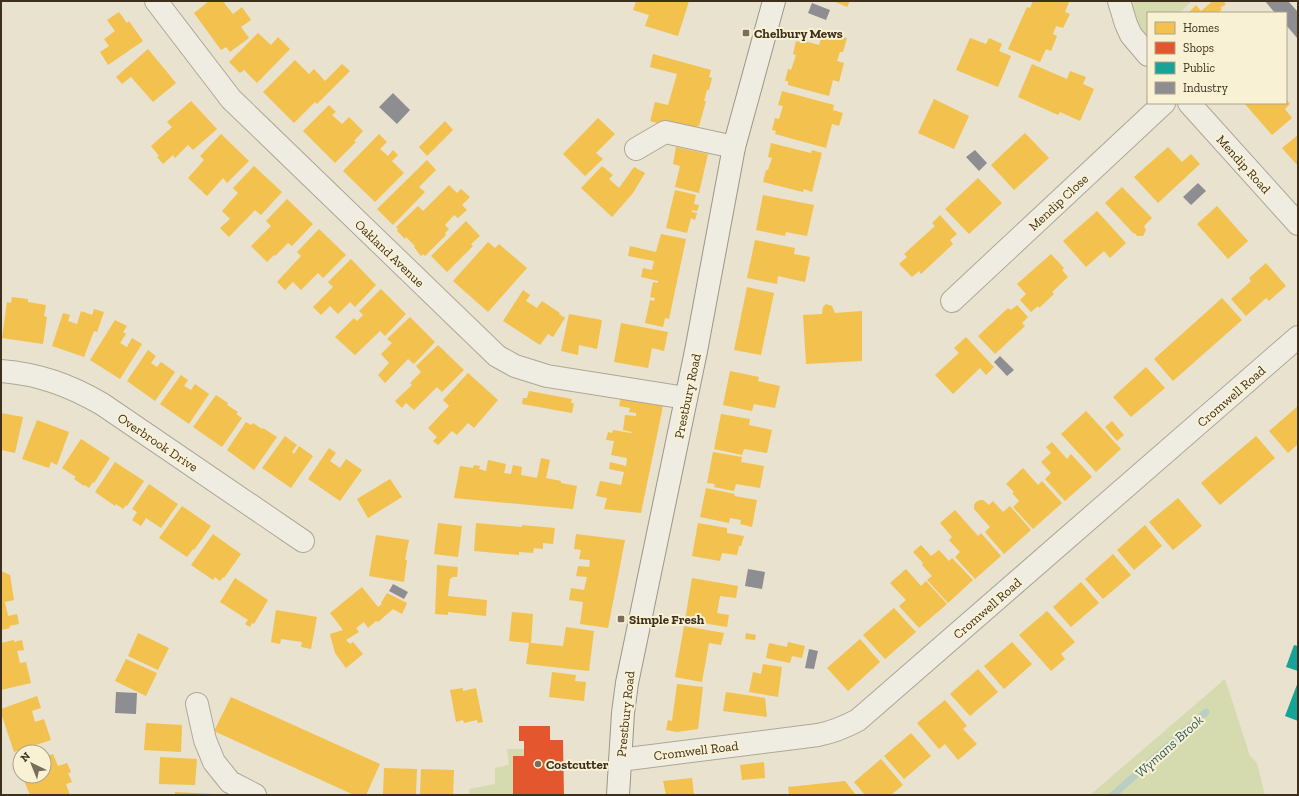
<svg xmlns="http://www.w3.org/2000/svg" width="1299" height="796" font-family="'Zilla Slab',serif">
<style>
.green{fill:#d6daaf}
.homes{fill:#f2c14e}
.shops{fill:#e4572e}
.public{fill:#17a398}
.industry{fill:#8d8d92}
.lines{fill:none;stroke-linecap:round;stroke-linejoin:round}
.stream{stroke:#bacec3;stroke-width:7}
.street-casing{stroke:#aea797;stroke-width:24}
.secondary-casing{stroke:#9d9687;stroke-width:24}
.street{stroke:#efece1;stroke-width:22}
.secondary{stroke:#efece1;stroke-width:22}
.poi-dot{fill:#7a6e5b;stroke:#f9f1d4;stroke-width:1.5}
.labels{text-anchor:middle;stroke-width:4;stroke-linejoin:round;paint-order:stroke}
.poi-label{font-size:13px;font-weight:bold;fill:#3e2f1d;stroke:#f9f1d4;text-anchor:start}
.street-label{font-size:13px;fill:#3e2f1d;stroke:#f9f1d4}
.water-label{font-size:14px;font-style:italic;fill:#2b5f60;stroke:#f9f1d4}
</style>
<rect width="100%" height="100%" fill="#e8e2ce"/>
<!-- green -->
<path class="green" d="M1119,1h73l-13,12h-31v27z
M1225,679l25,77 7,7 8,32h-175z
M507,749h17v7h-11v39h-43l-1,-6 26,-5v-16l14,-3z"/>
<!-- homes -->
<path class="homes" d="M209,1h17l-2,2 9,11 9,-7 9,13 -10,7 8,11 -19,14 -4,-5 -5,3 -27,-37z
M636,1h53l-11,35 -33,-10 4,-11 -16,-5z
M833,1h17l-3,6z
M1033,1l36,1 -4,10 5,2 -7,14 -7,-2 -3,8 4,2 -6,15 -5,-2 -6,13 -32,-13 19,-42 3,1z
M1213,1l2,1 2,-1h6l3,3 -6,4 2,1 -4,4h-30l8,-8 5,6z
M119,12l8,11 2,-2 14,20 -35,24 -8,-13 9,-6 -5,-7 11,-8 -8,-11z
M823,32l24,6 -4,14h-3l-3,9 7,2 -5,19 -6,-2 -4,16 -41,-11v-4h-3l3,-12 3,1 5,-15 -3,-1 3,-13 4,1 1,-2 18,5z
M258,33l13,12 7,-8 12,12 -33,34 -13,-13 -4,3 -11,-11z
M970,38l16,6 3,-6 13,6 -3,7 12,5 -13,31 -42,-17z
M148,49l28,34 -23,19 -22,-25 -9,7 -6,-7z
M653,54l58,16 -2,7 3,1 -3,12h-2l-3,11h2l-7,25h-2l-2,7 -45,-12 5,-19 13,3 9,-31 -27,-7z
M295,60l14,14 5,-5 11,12 17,-17 8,7 -33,33 -2,-2 -21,21 -31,-31z
M1032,64l35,15 3,-8 16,6 -3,7 11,5 -14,32 -20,-9 -2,3 -40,-18z
M782,91l52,14 -1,5 10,3 -4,13 -7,-2 -6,24 -51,-14 1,-3 -4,-1 3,-12 4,1 4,-13 -5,-1z
M934,99l35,17 -15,33 -36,-16z
M1286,99l4,5 -5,5 7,9 -20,17 -28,-32h42z
M191,101l26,28 -24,21 -5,-5 -13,13 -2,-3 -10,9 -6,-7 2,-1 -8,-10 21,-19 -5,-5z
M329,105l7,7 -4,3 10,9 7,-7 14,14 -9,10 2,1 -21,21 -32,-32z
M598,118l17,16 -19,19 7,6 -18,17 -22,-22z
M445,121l8,9 -26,26 -8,-9z
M1025,133l24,25 -35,32 -23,-25z
M221,134l28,27 -22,22 -4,-5 -16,18 -19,-18 16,-18 -4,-4z
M379,134l8,8 -7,7 8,7 5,-6 5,5 -6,6 12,12 -29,29 -32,-31z
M1298,135v31l-16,-18z
M771,143l40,10 1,-3 10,3 -10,39 -8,-3 -1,3 -40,-10 3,-12h2l4,-12 -4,-1z
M676,147l32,7 -9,39 -24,-6 5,-21 -7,-2z
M1168,147l14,15 9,-8 9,10 -42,39 -24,-26z
M427,160l9,10 -17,17 6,5 -32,33 -16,-16z
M254,166l28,26 -21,23 -6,-5 -26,27 -9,-9 10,-9 -8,-8 16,-18 -5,-5z
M602,166l11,9 -4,4 10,9 15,-21 11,6 -12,20 -21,24 -31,-29z
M978,178l24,25 -33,31 -24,-25z
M449,185l8,8 4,-4 9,8 -8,8 5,5 -9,8 -4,-3 -9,10 4,4 -4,4 1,2 -21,21 -2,-2 -2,2 -7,-9 1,-1 -9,-9 -1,2 -8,-8 1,-2 -2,-2 22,-21 5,5z
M1122,187l30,31 -8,8 2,4 -3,6h-6l-2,-3 -1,1 -29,-31z
M675,190l21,5 -2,9 5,1 -2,6 -5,-1v2l5,1 -2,7 -4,-2 -4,15 -21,-5z
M763,195l51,10 -7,31 -21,-4 -1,4 -29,-6z
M287,199l26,25 -21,22 -4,-3 -13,13 -1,-1 -7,7 -16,-16 20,-20 -5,-5z
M1217,206l31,35 -20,18 -31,-35z
M1097,211l29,32 -16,15 -6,-7 -18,16 -23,-26z
M940,215l17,19 -7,6 3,4 -32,30 -2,-3 -7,6 -13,-13 8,-7 -3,-3 31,-28 -3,-3z
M466,221l14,15 -9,8 2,2 -26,26 -16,-16z
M319,229l27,26 -23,23 -5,-5 -17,17 -8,-8 -8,8 -8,-8 24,-26 -4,-4z
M661,234l25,5 -17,80 -4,-1 -2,9 -18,-4 5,-23 4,1 1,-3 -5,-1 3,-15 5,1v-2l-17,-4 2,-9 9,2 2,-9 -26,-5 2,-10 26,6z
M755,240l40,8 -1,6 16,3 -5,25 -27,-6 -1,8 -30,-6z
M488,242l7,6 4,-4 28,24 -39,44 -35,-31z
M1051,254l13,14 -2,2 6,7 -16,15 2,2 -15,14 -1,-2 -7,6 -11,-12 6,-6 -9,-10z
M351,259l25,26 -21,22 -5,-5 -12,12 -8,-8 -9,9 -8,-8 20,-20 -5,-5z
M1266,263l20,23 -17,15 -3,-3 -20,18 -15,-17 20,-18 -2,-3z
M747,287l27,6 -13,62 -27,-5z
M381,289l25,25 -21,22 -5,-5 -25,24 -20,-18 19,-19 3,3 6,-6 -4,-4z
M523,290l7,5 -4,6 11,7 5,-7 18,12 -1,1 6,4 -12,19 -5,-3 -8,11 -37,-24z
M12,297l16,2v3l18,3 -2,11 3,1 -4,27 -41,-6 5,-36 4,1z
M1222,298l20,22 -69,61 -19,-22z
M826,304l6,2 3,7 27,-2v50l-56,3 -3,-49 19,-1 1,-7z
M1017,305l11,12 -6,6 3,3 -30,28 -17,-18 30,-28 3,2z
M94,309l10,3 -7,20 -3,-1 -10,26 -32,-11 11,-33 7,2 -2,6 9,3 4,-13 11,4z
M569,314l33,6 -5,29 -18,-4 -1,10 -17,-4z
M410,317l25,25 -21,22 -6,-5 -23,24 -7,-8 11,-12 -8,-9 11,-11 -5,-4z
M115,320l12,6 -4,6 3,2 -6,9 7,4 5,-9 10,6 -22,35 -30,-19z
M621,323l47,9 -4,19 -12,-3 -4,20 -34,-6z
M966,337l28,30 -8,8 -6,-7 -27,26 -18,-19 24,-22 -5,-5z
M438,345l26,25 -22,22 -5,-5 -23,23 -8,-7 -4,5 -7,-7 17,-16 -2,-2 11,-11 -5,-6z
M148,350l8,6 -5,7 6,4 4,-5 14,10 -20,29 -28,-20z
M1146,367l19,21 -34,29 -18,-20z
M730,371l29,6 -1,4 22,5 -5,22 -21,-4 -2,7 -29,-6z
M468,373l30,27 -24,28 -6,-5 -11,12 -5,-4 -14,14 -5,-4 4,-4 -9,-9 21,-22 -6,-6z
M181,375l7,5 -4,6 7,4 4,-6 14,10 -20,30 -29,-20z
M529,391l43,8 -1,4h3l-2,10 -50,-9 1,-6h4z
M216,395l12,8 -1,2 11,7 -2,2 6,4 -20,29 -29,-20z
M621,398l42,8 -22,107 -37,-4 3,-11 -11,-2 4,-15 21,4 3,-13 -15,-3 1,-7 16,4 1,-8 -16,-3 3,-14 -8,-1 2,-8 4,1 1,-3 18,3 1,-1 -9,-2 2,-15 11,1v-3l-7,-1 1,-4 -11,-2z
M1298,406v38l-10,9 -19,-22z
M1086,411l35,38 -25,23 -35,-38z
M1,413l22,4 -8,36 -14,-3z
M721,414l29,5 -1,6 23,5 -5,23 -23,-4 -2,6 -28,-6z
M37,420l32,12 -12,33 -6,-3 -2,6 -27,-9z
M1112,421l12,14 -7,6 -12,-14z
M246,422l5,3 2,-2 9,6 1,-1 14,9 -23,33 -27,-20z
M285,436l12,9 -5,7 2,2 5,-8 14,10 -22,32 -29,-20z
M1256,436l19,22 -55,47 -19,-22z
M81,439l29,19 -16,25 -1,-1 -4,6 -4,-3 -1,1 -10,-7 2,-2 -14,-9z
M1052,442l15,17 4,-5 21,23 -27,24 -20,-22 6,-6 -10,-11 10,-9 -5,-6z
M329,448l7,5 -6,8 10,7 6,-9 16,11 -22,31 -32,-22z
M713,452l29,5 -1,5 23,4 -4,22 -24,-4 -2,7 -20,-4 1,-3 -8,-1z
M541,458l9,2 -4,18 15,3v2l16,3 -4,23 -119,-11 6,-32 13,2 1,-3 6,1 -1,3 7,2 2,-11 18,4 -2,9 7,1 2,-9 9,2 -1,8 16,3z
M115,462l29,19 -17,25 -1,-1 -3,4 -7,-5 -1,2 -20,-14z
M1023,468l15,17 4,-4 20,22 -29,26 -20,-22 6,-6 -7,-8 2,-1 -8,-8z
M390,479l12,18 -34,21 -11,-19z
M149,484l29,20 -17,24 -15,-10 -5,8 -9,-6 5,-8 -5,-3z
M706,488l29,6 -1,2 23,4 -5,27 -12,-3 1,-4 -11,-2 -1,5 -29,-6z
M1178,498l24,28 -29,24 -24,-28z
M980,500h3l6,5 4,-4 10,11 7,-6 21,24 -27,24 -19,-22 5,-5 -16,-18v-4l2,-3z
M182,506l29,20 -17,24 -1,-1 -6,8 -28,-19z
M955,510l23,26 3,-3 20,23 -26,23 -20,-22 5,-5 -11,-12 3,-3 -12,-14z
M438,523l24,3 -4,31 -24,-3z
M476,523l46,4v-2l33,3 -2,16 -10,-1v6l-9,-1 -1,5 -14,-1v3l-45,-4z
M698,523l29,5v5l17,3 -3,10h-2l-2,9 -15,-2 -2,8 -28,-5z
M1145,525l17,21 -28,24 -17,-20z
M213,534l28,20 -17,24 -1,-1 -3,4 -5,-4 -2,3 -22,-15z
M576,534l49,6 -17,88 -28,-4 3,-22 -14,-2 2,-12 13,2 3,-13 -11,-1 2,-10 11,1 1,-7 -11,-1 2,-9 -7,-1z
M376,535l33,5 -4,20h2l-3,22 -35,-6z
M921,545l10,11 8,-6 10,11 3,-3 21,22 -25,23 -21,-23 5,-4 -10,-11 1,-2 -10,-11z
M1113,554l18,21 -28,24 -18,-20z
M437,565l21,2 -1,10h-4l-3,2 -2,17 39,4 -1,16 -38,-4v3l-13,-1z
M906,569l15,17 5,-5 21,23 -28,24 -20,-22 7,-6 -16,-17z
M1,571l9,4 4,25 -9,2 3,14 9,-2 2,10 -10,2 1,2 -9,2z
M235,578l33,22 -14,24 -2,-1 -2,4 -5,-3 3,-4 -28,-18z
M692,578l46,8 -2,12 -16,-2 -3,17 12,2 -2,12 -42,-7z
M1081,582l18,21 -28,24 -18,-20z
M362,587l16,20 4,-3 -1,-1 6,-10 20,10 -5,11 -9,-5 -15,13 -2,-1 -8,7 -4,-6 -8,6 3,4 -13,8 4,4 3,-2 10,12 -17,14 -11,-15 -5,-19 13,-4 -13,-17z
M894,608l22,24 -31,27 -22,-24z
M276,610l41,7 -6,32 -10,-2 1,-5 -21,-3 -1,5 -9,-2z
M1047,611l28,31 -14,12 4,5 -14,12 -32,-36z
M512,612l21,2 -2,29 32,3 3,-19 28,4 -5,40 -63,-7 3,-21 -20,-2z
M684,626l40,7 -3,12 -12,-2 -7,39 -27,-5z
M138,633l31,15 -11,22 -30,-14z
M746,633l10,2 -1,5 -10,-1z
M860,639l20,23 -32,29 -21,-23z
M14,640v2l8,-2 2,10 -7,1 3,12 6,-1 5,21 -30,7v-47z
M788,642l17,4 -3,12 -10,-2 -2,7 -24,-5 3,-15 18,4z
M1012,642l20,22 -28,25 -20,-23z
M126,659l31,14 -11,23 -31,-15z
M763,664l19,3 -4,30 -29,-5 4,-20 8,2z
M978,669l20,23 -28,24 -20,-22z
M552,672l24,3 -1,6 11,1 -2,19 -35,-4z
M677,684l26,3 -5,42 -21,3 -11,-2 2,-10 4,1z
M463,688v3l13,-3 7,34 -5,1 -1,-3 -13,3 -1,-3 -7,2 -6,-32z
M726,692l39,6 2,19 -44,-6z
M37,696l4,12 -9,3 3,11 9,-3 7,21 -37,12 -13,-39v-4z
M231,697l149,67 -14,31h-12l-140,-64z
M945,700l22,26 -4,3 14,15 -19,16 -13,-16 -6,5 -22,-26z
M146,723l36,2 -1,27 -37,-2z
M911,733l20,23 -27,23 -20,-23z
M53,754l5,12 9,-3 4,9 -3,1 4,9 -6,2 4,11h-40l-8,-19h22v-19z
M160,757l37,2 -2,26 -36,-1z
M881,759l22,26 -12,10h-26l-11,-13z
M764,762l1,16 -23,2 -2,-15z
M384,768l33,1 -1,26h-33z
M421,769l33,1 -1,25h-33z
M692,778l2,17h-28l-3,-14z
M845,781l11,14h-67l-1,-8z
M175,792l39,2v1h-39z"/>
<!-- shops -->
<path class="shops" d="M519,726h31v14h13l1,55h-51v-39h11v-15h-5z"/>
<!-- public -->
<path class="public" d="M1294,645l4,1v25l-12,-4z
M1298,682v39l-13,-5z"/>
<!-- industry -->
<path class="industry" d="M1265,1h23l10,11v27l-12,-14v-12h-11z
M812,3l18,7 -4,10 -18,-7z
M393,93l17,17 -13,14 -18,-17z
M975,150l12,13 -8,8 -13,-14z
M1198,183l8,8 -15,14 -8,-8z
M1000,356l14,14 -7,6 -13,-14z
M748,569l17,3 -3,17 -17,-3z
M393,584l15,8 -4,7 -15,-8z
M809,649l9,2 -4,18 -9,-1z
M116,692l21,1 -1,21 -21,-1z"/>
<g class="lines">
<!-- stream -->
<path class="stream" d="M1113,795l93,-83"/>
<!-- street casing -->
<g class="street-casing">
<path id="street" d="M156,1l75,98 266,257 18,10 32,10 139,22
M1119,1l7,23 5,11 17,20
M1189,103l109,121
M636,149l29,-17 69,15
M952,301l212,-198
M1,371c38,3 68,14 101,33l201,137
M197,704l8,36 9,22 16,20 25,13
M620,760l198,-25c15,-3 27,-8 40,-15l440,-383"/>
</g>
<!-- secondary casing -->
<g class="secondary-casing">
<path id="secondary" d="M618,795l5,-82 4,-30 69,-332 38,-204 40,-146"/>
</g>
<!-- street -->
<use href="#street" class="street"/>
<!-- secondary -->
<use href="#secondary" class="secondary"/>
</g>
<!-- markers -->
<g class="poi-dot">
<rect x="742" y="29" width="8" height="8" rx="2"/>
<rect x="617" y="615" width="8" height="8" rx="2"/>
<circle cx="538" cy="764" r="4"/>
</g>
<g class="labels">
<!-- poi labels -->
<g class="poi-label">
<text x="754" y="38">Chelbury Mews</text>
<text x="629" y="624">Simple Fresh</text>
<text x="546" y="769">Costcutter</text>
</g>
<!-- street labels -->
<g class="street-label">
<text transform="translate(1244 164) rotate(48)" y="5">Mendip Road</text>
<text transform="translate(1058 202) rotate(-43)" y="5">Mendip Close</text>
<text transform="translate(390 253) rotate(44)" y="5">Oakland Avenue</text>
<text transform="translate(687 396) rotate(-78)" y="5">Prestbury Road</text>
<text transform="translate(1231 396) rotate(-41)" y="5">Cromwell Road</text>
<text transform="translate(158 442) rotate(34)" y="5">Overbrook Drive</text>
<text transform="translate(987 608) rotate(-41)" y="5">Cromwell Road</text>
<text transform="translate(625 714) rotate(-84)" y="5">Prestbury Road</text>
<text transform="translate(696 750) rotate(-7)" y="5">Cromwell Road</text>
</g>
<!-- water labels -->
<g class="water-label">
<text transform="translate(1169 746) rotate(-42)" y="5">Wymans Brook</text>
</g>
</g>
<!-- border -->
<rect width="1299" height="796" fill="none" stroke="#3e2f1d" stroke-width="4"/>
<!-- legend -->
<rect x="1147" y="12" width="140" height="92" fill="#f9f1d4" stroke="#aea38b"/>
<rect x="1155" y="22" width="20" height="12" fill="#f2c14e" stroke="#aea38b"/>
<text x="1183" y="32" font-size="12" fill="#3e2f1d">Homes</text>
<rect x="1155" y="42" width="20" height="12" fill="#e4572e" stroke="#aea38b"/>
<text x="1183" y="52" font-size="12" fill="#3e2f1d">Shops</text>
<rect x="1155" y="62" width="20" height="12" fill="#17a398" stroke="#aea38b"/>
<text x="1183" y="72" font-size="12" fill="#3e2f1d">Public</text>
<rect x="1155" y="82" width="20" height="12" fill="#8d8d92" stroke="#aea38b"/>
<text x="1183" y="92" font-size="12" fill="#3e2f1d">Industry</text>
<!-- north arrow -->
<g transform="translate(32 764) rotate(317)"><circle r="19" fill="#f9f1d4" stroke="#aea38b"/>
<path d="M0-3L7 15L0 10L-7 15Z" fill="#7a6e5b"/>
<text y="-6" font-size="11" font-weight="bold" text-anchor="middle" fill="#3e2f1d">N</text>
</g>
</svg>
